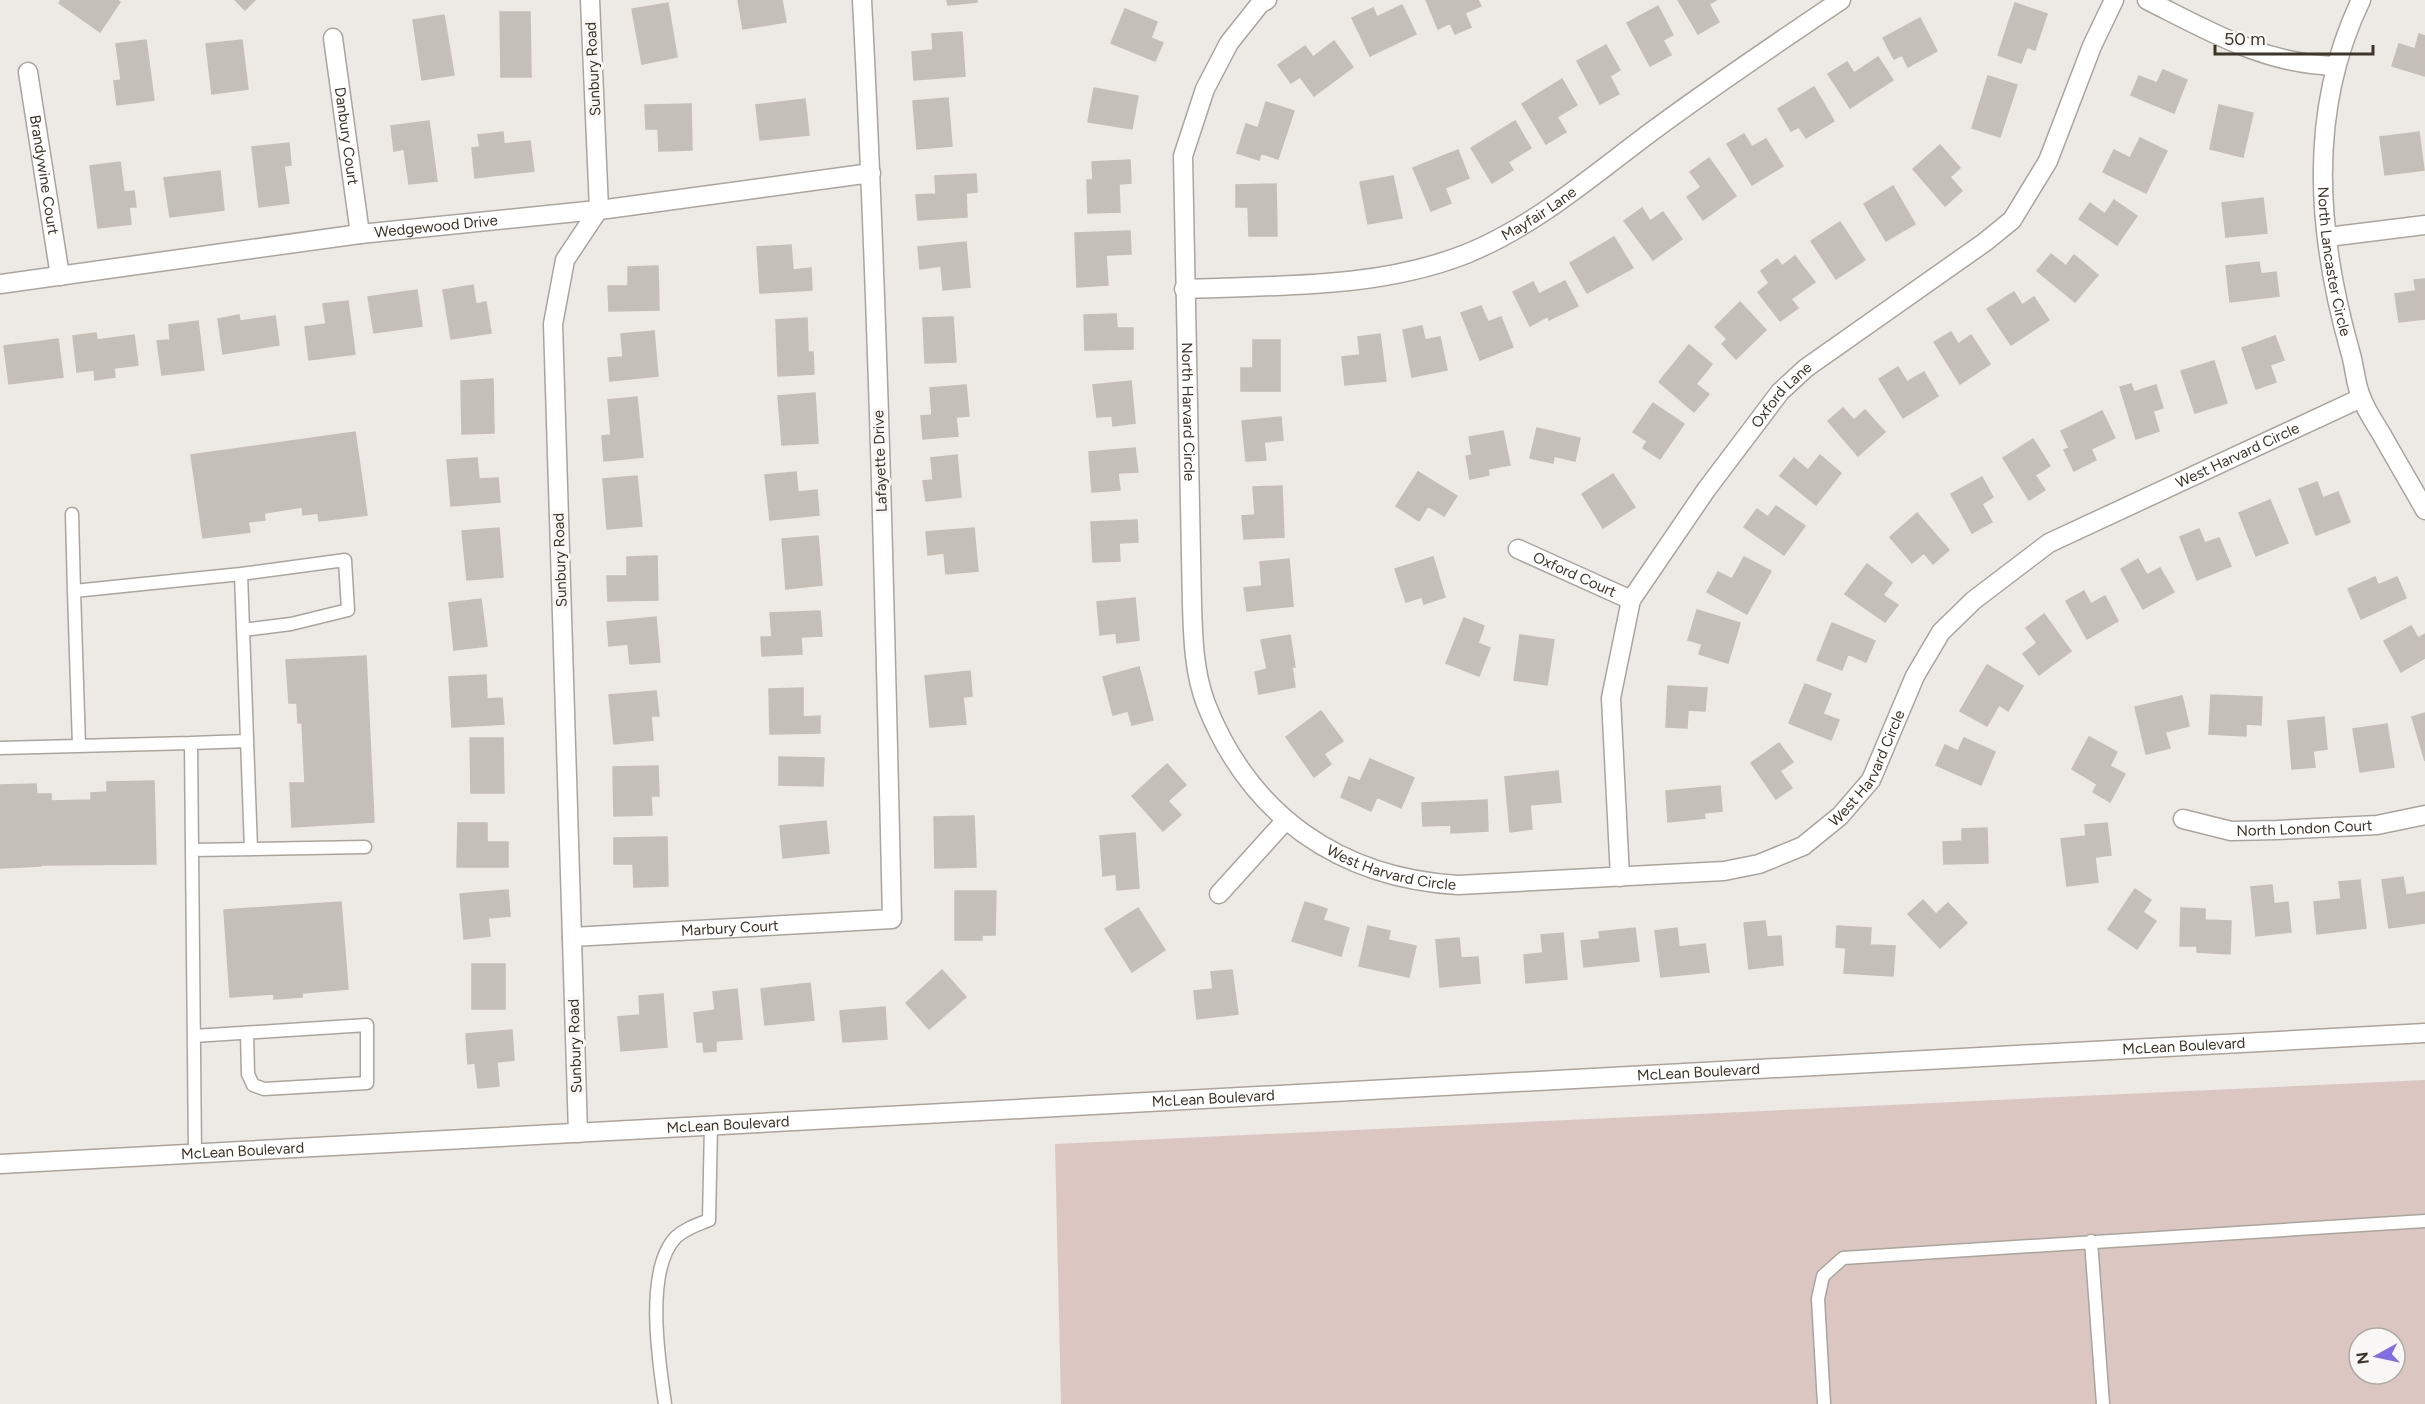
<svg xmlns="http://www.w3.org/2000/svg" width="2425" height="1404" font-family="Figtree,sans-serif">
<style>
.green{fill:#dbc6c1;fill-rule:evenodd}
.building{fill:#c4bfb8;stroke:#c6bfb8;stroke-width:1.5}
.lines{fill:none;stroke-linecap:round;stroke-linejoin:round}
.service-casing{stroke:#aaa59c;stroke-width:15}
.minor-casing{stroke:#aaa59c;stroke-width:21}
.secondary-casing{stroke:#aca499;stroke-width:21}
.service{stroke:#fff;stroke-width:12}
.minor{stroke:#fff;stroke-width:18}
.secondary{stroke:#fff;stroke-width:18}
.labels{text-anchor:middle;stroke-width:6;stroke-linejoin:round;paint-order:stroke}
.street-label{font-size:15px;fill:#3d3526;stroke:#f9f7f6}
</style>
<rect width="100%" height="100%" fill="#ede9e5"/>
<!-- green -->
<path class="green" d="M2425,1080v324h-1364l-6,-260zM2359,1338h36v36h-36z"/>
<!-- building -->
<path class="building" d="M61,0h56l3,2 -20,30 -41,-29z
M235,0h20l-10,10z
M738,0h44l4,22 -43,7z
M947,0h30v2l-29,3z
M1426,0h52l3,6 -16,7 6,14 -16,7 -5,-11 -12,6z
M1678,0h38l-7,4 10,18 -21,12z
M668,3l9,54 -35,7 -10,-55z
M2015,3l32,11 -12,36 -8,-3 -6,16 -23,-8z
M1402,5l14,29 -46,22 -18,-38 21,-10 4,9z
M1658,6l15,29 -10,5 8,15 -21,11 -23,-43z
M1125,9l32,13 -6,16 12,5 -8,18 -44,-18z
M500,12h30l1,65h-30z
M444,15l10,60 -32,5 -9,-60z
M1920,18l17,33 -29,16 -6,-12 -8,4 -11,-21z
M962,32l3,44 -51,4 -2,-28 21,-2 -1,-16z
M2419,34l6,2v40l-33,-10 7,-22 16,5z
M146,40l8,60 -37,5 -3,-24 7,-1 -5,-36z
M242,40l6,49 -36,5 -6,-50z
M1334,41l19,26 -39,29 -14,-19 -9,6 -13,-18 27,-19 8,11z
M1606,45l14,25 -10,6 9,18 -19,10 -23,-43z
M1878,57l15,23 -43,28 -22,-34 19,-12 7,11z
M2163,70l24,10 -13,33 -43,-18 8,-19 18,7z
M1988,76l29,9 -17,52 -28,-9z
M1562,79l15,26 -20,12 9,15 -20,12 -24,-40z
M1814,87l20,34 -28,17 -7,-11 -8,4 -13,-22z
M1094,88l44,8 -6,33 -44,-7z
M948,98l4,48 -35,3 -4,-48z
M805,99l4,36 -49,5 -4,-35z
M1266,102l28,9 -16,48 -17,-6 -2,7 -22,-7 9,-29 12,4z
M691,104l1,46 -33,1 -1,-22h-12l-1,-24z
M2219,105l34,8 -10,44 -33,-8z
M429,121l8,60 -28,3 -5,-35 -10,2 -3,-25z
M1515,121l16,27 -23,14 5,8 -21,13 -21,-35z
M503,132l1,12 26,-3 4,30 -59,7 -3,-30 8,-1 -2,-12z
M2419,132l5,38 -39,5 -5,-38z
M1744,134l8,13 14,-8 17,27 -31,19 -25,-41z
M2140,138l27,13 -21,42 -43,-21 11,-22 16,8z
M289,143l2,22 -7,1 5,37 -30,4 -7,-60z
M1940,145l20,23 -10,9 12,14 -17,15 -32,-37z
M1458,150l11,28 -24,10 6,15 -20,8 -18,-43z
M1709,158l27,38 -33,24 -16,-23 14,-10 -11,-15z
M1130,160l1,23 -12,1 1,28 -32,1 -1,-33h6l-1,-18z
M120,162l4,30 10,-1 2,16h-7l2,17 -33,4 -8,-62z
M220,171l4,39 -54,7 -6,-39z
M976,174l1,18 -11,1 1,24 -49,3 -2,-25 20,-1 -1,-18z
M1393,176l9,42 -34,6 -8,-42z
M1276,184l1,52h-28l-1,-29h-12v-22z
M1893,186l22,38 -29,17 -22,-37z
M2263,198l4,35 -41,4 -4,-34z
M2114,200l23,16 -20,29 -38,-26 11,-16 15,11z
M1642,208l8,13 13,-9 19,27 -29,21 -29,-39z
M1840,222l25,38 -29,19 -25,-38z
M1130,231l1,23 -25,1 2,30 -31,2 -2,-54z
M1614,237l19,31 -46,25 -17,-30z
M966,242l4,45 -27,3 -2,-24 -21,3 -2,-22z
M791,245l2,25 18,-2 1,22 -52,3 -3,-46z
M2051,254l15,12 8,-11 24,20 -23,27 -38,-31z
M1795,256l20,26 -24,17 7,9 -18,13 -22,-29 11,-9 -8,-12 16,-12 5,7z
M2259,262l2,12 15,-2 3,24 -49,6 -4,-36z
M658,266l1,44 -50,1 -1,-25h20v-19z
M2425,279v40l-26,3 -4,-28 21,-3 -2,-11z
M1565,281l13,25 -29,14 -1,-4 -18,10 -17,-34 20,-10 6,12z
M473,285l3,19 10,-2 5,31 -40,6 -8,-49z
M417,290l5,36 -48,7 -6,-36z
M2014,292l8,13 12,-8 15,23 -38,25 -24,-36z
M348,301l7,53 -46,6 -4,-33 21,-3 -3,-20z
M1740,302l26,28 -30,29 -14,-15 5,-5 -12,-12z
M1481,306l7,16 13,-5 12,30 -33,13 -19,-47z
M1116,314l1,14h16v21l-48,1 -1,-35z
M239,315l1,6 35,-5 4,29 -56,9 -5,-35z
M953,317l3,45 -31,1 -2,-45z
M807,318l1,34h5l1,22 -36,2 -2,-56z
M198,321l6,49 -42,5 -5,-34 13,-1 -1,-15z
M1422,326l3,14 15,-3 7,33 -35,7 -9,-47z
M654,331l4,45 -48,5 -2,-23 15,-1 -2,-23z
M1951,332l7,12 13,-9 19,29 -30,20 -26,-42z
M96,333l1,7 37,-5 4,30 -24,3 1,9 -20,3 -1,-10 -17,2 -4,-36z
M1380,334l6,47 -41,4 -3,-28 18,-2 -2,-18z
M2275,336l9,24 -14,5 6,17 -20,7 -14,-41z
M58,339l5,38 -54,7 -5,-38z
M1253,340h27v51h-39v-23h12z
M1689,345l23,19 -16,20 13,10 -15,18 -35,-30z
M2214,361l13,42 -32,10 -14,-42z
M1898,367l9,15 17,-10 14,24 -35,22 -24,-39z
M493,379l1,54 -32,1 -1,-53z
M1131,381l4,42 -22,3 -1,-10 -15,1 -4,-32z
M2131,384l3,8 22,-7 7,23 -10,3 6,20 -23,8 -16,-52z
M966,385l3,31 -13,1 2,19 -35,3 -2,-23 11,-1 -2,-27z
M815,393l3,50 -36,2 -4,-49z
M637,397l6,60 -39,4 -2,-25 9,-1 -3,-35z
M1653,403l31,21 -24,35 -17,-11 4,-7 -14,-9z
M1843,408l11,12 11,-10 20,22 -27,24 -30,-35z
M2102,411l13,27 -24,11 5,11 -22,11 -10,-21 5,-2 -8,-17z
M1281,417l2,23 -19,2 2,18 -20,1 -4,-40z
M1537,428l43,10 -5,23 -21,-5 -1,7 -23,-5z
M1503,431l7,34 -22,4 1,6 -19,4 -4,-23 6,-1 -3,-18z
M355,432l12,83 -48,6 -1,-8 -15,2 -1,-8 -38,6 1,7 -17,2 2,10 -47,6 -12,-83z
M2033,439l17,27 -15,9 10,15 -16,10 -26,-42z
M1135,448l3,24 -20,1 2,17 -28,2 -3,-40z
M957,455l4,42 -35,4 -3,-20 10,-1 -2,-22z
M1820,455l21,18 -25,32 -36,-29 14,-18 14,12z
M477,458l2,21 19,-1 2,24 -49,4 -4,-46z
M796,472l2,20 19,-2 2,25 -49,5 -5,-45z
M1418,472l39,24 -13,20 -16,-10 -9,15 -23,-15z
M1613,474l22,33 -32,21 -21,-34z
M637,476l5,50 -35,3 -4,-50z
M1982,477l11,20 -11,7 10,18 -20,11 -21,-39z
M2317,482l6,16 15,-6 12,30 -34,13 -17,-46z
M1282,486l2,51 -40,2 -2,-23 13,-1 -2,-28z
M2270,500l18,43 -32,13 -17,-43z
M1776,506l29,20 -21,29 -40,-28 13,-18 11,8z
M1917,513l32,37 -16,14 -9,-11 -12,10 -22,-26z
M1137,520l1,22 -19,1 1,18 -27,1 -2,-40z
M499,528l4,49 -36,3 -5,-49z
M974,528l4,43 -32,3 -2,-21 -16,2 -2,-23z
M2199,529l6,14 14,-5 12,28 -34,14 -17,-43z
M818,536l4,49 -36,4 -4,-50z
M657,556l1,44 -50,1 -1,-25h20v-19z
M1433,557l12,40 -21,7 -2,-7 -16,5 -11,-33z
M1744,557l27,14 -24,43 -40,-22 11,-20 14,7z
M1289,559l4,47 -46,5 -3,-23 18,-2 -2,-24z
M2138,559l9,16 13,-7 14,24 -31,17 -22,-40z
M1867,564l25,19 -9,12 15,10 -13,17 -40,-28z
M2375,577l3,8 19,-8 9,21 -45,21 -13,-30z
M2084,591l7,13 14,-8 13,25 -31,18 -21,-38z
M1135,598l4,42 -22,3 -1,-10 -16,2 -3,-33z
M481,599l6,47 -33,4 -5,-47z
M1697,610l43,13 -12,40 -29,-9 3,-10 -14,-4z
M820,611l2,25 -21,1 1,17 -40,2 -1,-19h11l-2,-24z
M2044,614l27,37 -32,24 -16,-21 14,-11 -11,-15z
M656,617l4,45 -30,2 -2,-20 -19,2 -2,-24z
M1464,618l20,8 -6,17 12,5 -11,28 -33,-13z
M1832,623l43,18 -9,21 -18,-8 -6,16 -25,-10z
M2411,626l7,12 7,-4v24l-24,14 -17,-31z
M1290,635l5,32h-3l3,20 -36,7 -4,-22 12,-3 -6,-29z
M1520,635l34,5 -7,45 -33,-5z
M366,656l8,166 -82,5 -2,-44h15l-3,-60h-4l-1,-20h-8l-3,-43z
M1987,665l36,21 -15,25 -9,-6 -12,21 -27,-15z
M1139,667l14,53 -21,5 -4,-14 -15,4 -10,-38z
M970,671l2,25 -9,1 3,27 -36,3 -5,-51z
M486,675l1,24 15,-1 2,26 -52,3 -3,-50z
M1805,684l26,10 -8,20 16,6 -8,20 -42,-17z
M1668,686l39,2 -2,23 -17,-1 -1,18 -21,-1z
M803,688v29l17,-1v17l-50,1 -1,-45z
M656,691l3,25h-8l2,24 -39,4 -5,-49z
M2211,695l51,2 -1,28 -15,-1v12l-37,-2z
M2182,696l7,30 -24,6 5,16 -24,6 -11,-47z
M1321,711l22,30 -19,13 7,10 -17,13 -28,-40z
M2425,713v48l-13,-44z
M2324,717l3,32 -14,2 2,16 -23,2 -4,-48z
M2387,724l7,43 -34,5 -7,-43z
M2089,737l28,15 -7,14 15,8 -15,28 -17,-10 4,-8 -25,-15z
M470,738h33l1,55h-33z
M1964,738l31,14 -14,33 -45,-20 9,-20 13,6z
M1779,743l14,19 -13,9 12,17 -16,11 -25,-36z
M779,757l45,1 -1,28 -44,-1z
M1370,759l44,19 -13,30 -24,-11 -6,14 -30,-14 8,-20 11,4z
M1167,764l19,21 -18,16 13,14 -18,16 -31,-35z
M658,766l1,30h-8l1,19 -38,1 -1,-49z
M1558,771l3,31 -31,3 2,24 -22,3 -5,-55z
M154,781l2,83 -114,1 -1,1 -41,2v-83l36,-1 1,10h14v7l40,-1v-7l16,-1v-10z
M1720,786l2,25 -18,2 1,5 -37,4 -2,-31z
M1487,800l1,31 -37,2v-8l-28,1 -1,-23z
M974,816l2,51 -41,1 -1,-51z
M826,821l3,32 -46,5 -3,-32z
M458,823h29v19h21v25h-51z
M2107,823l4,32 -16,2 3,25 -31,4 -6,-47 25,-3 -1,-11z
M1987,828l1,35 -44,1 -1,-22 19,-1v-12z
M1135,833l4,55 -22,2 -1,-16 -13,2 -3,-40z
M667,837l1,49 -34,1 -1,-23h-19v-26z
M2403,877l3,18 19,-3v31l-36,5 -7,-48z
M2360,880l6,48 -49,6 -3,-32 27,-3 -2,-17z
M2272,885l2,19 14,-2 3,30 -35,4 -5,-49z
M2135,889l16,11 -8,12 13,9 -19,28 -29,-20z
M508,890l2,26 -22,2 2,18 -26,3 -4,-45z
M955,891h41l-1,44h-13v5h-27z
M1923,900l13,14 12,-11 19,20 -27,25 -32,-34z
M341,902l7,87 -46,4v4l-28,2v-5l-44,3 -6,-87z
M1305,902l22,7 -4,11 26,8 -8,28 -49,-15z
M1138,908l27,42 -33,22 -27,-43z
M2181,908l24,1v11l26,1 -1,33 -33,-2v-6h-17z
M1765,921l2,16 14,-1 2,29 -34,4 -5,-46z
M1368,926l22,5 -2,9 28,6 -7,31 -50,-11z
M1837,926l34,2 -1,17 25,1 -2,30 -49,-3 2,-25 -10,-1z
M1635,928l4,33 -55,6 -3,-26 19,-2 -1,-7z
M1677,928l2,19 26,-3 4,28 -48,5 -6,-46z
M1563,933l4,46 -41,4 -2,-28 19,-2 -2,-18z
M1459,938l2,20 17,-1 2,26 -40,4 -4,-47z
M472,964h33v45h-33z
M942,970l24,27 -37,32 -23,-26z
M1232,970l6,44 -41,5 -3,-28 19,-2 -2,-17z
M810,983l4,37 -49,5 -4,-36z
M737,989l5,50 -26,2v10l-12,1 -1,-10h-6l-3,-29 21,-3 -2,-18z
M663,994l4,53 -46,4 -3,-34 22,-2 -1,-19z
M885,1007l2,32 -44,3 -3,-31z
M512,1030l2,30 -17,2 2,24 -21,2 -3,-25 -7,1 -2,-30z"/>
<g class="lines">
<!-- service casing -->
<g class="service-casing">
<path id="service" d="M72,514l2,77 167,-17
M74,591l5,155
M243,630l48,-6 57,-14 -3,-50 -104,14 10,275
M191,743l56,-2
M0,748l191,-5 1,107
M194,1036l173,-11v58l-103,6 -11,-4 -5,-11 -1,-41
M195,1154l-3,-304 173,-3
M2091,1241l12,163
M665,1404c-6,-42 -21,-134 11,-167 10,-9 21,-12 33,-17l2,-94
M1824,1404l-6,-105 5,-23 20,-18 582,-37"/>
</g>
<!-- minor casing -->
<g class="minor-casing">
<g id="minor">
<path id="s1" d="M1267,0l-7,4 -31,39 -24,46 -22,67 9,449c1,33 2,68 14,99 44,112 134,174 252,181l266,-14 35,-7 44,-18 37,-30 31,-36 44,-104 26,-44 33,-32 75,-57 312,-145"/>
<path d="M2147,0c62,31 117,64 188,66"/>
<path id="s2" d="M2361,0c-54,112 -44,234 -11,351 5,15 5,34 12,48 5,13 13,24 20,36 14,25 29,50 43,75"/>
<path id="s3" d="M333,38l27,196"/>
<path id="s4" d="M28,72l32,204"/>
<path d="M2328,237l97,-12"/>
<path id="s5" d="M0,284l360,-50 247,-25 264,-36"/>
<path id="s6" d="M1184,289c94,-4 193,0 282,-35 69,-28 126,-78 185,-122 62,-46 126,-89 190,-132"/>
<path id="s7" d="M1518,549l113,51"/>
<path id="s8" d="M2183,819l48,12 46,-1 100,-5 48,-10"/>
<path id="s9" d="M1620,877l-9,-179 20,-98 75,-110 74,-98 26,-24 179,-126 27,-22 36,-59 44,-115 22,-46"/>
<path d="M1219,894l66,-73"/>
<path id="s10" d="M572,937l320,-18c-7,-306 -14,-613 -30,-919"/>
<path d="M578,1133l-25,-809 12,-64 34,-51 -9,-209"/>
</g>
</g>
<!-- secondary casing -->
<g class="secondary-casing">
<g id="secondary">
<path id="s11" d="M0,1164l2425,-131"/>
</g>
</g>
<!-- service -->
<use href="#service" class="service"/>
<!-- minor -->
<use href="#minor" class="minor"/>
<!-- secondary -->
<use href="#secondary" class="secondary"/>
</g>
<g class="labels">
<!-- street labels -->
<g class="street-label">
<text transform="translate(593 69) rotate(-93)" y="5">Sunbury Road</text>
<text dy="5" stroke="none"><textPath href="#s3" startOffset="99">Danbury Court</textPath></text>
<text dy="5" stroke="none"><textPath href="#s4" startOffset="104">Brandywine Court</textPath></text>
<text dy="5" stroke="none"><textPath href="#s6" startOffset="369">Mayfair Lane</textPath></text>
<text dy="5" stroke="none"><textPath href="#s5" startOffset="440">Wedgewood Drive</textPath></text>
<text dy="5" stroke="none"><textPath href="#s2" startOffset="268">North Lancaster Circle</textPath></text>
<text dy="5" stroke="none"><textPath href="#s9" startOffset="534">Oxford Lane</textPath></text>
<text dy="5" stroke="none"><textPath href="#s1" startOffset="436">North Harvard Circle</textPath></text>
<text dy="5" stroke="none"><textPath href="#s1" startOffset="2016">West Harvard Circle</textPath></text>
<text transform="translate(880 461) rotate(-92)" y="5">Lafayette Drive</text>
<text transform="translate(560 560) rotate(-92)" y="5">Sunbury Road</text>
<text dy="5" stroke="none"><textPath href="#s7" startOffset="62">Oxford Court</textPath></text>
<text dy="5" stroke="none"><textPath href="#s1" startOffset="1512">West Harvard Circle</textPath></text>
<text dy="5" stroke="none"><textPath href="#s8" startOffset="123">North London Court</textPath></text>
<text dy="5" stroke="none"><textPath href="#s1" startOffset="990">West Harvard Circle</textPath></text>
<text dy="5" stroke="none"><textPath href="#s10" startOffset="158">Marbury Court</textPath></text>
<text transform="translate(575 1046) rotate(-92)" y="5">Sunbury Road</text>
<text dy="5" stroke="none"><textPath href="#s11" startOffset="2187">McLean Boulevard</textPath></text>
<text dy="5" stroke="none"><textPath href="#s11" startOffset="1701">McLean Boulevard</textPath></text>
<text dy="5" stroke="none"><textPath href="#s11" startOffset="1215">McLean Boulevard</textPath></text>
<text dy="5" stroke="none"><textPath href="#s11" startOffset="729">McLean Boulevard</textPath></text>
<text dy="5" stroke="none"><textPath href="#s11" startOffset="243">McLean Boulevard</textPath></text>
</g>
</g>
<!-- north arrow -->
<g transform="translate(2377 1356) rotate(262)"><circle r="28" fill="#f9f7f6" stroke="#aea9a3" stroke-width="1.5"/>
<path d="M0-4.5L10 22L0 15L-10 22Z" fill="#816ee3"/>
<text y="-9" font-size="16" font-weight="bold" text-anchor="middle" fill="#3d3526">N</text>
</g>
<!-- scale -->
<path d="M2215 45v9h158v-9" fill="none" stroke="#3d3526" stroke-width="3"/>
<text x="2224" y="45" font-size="18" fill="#3d3526" stroke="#f9f7f6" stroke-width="4.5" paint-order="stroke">50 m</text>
</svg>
